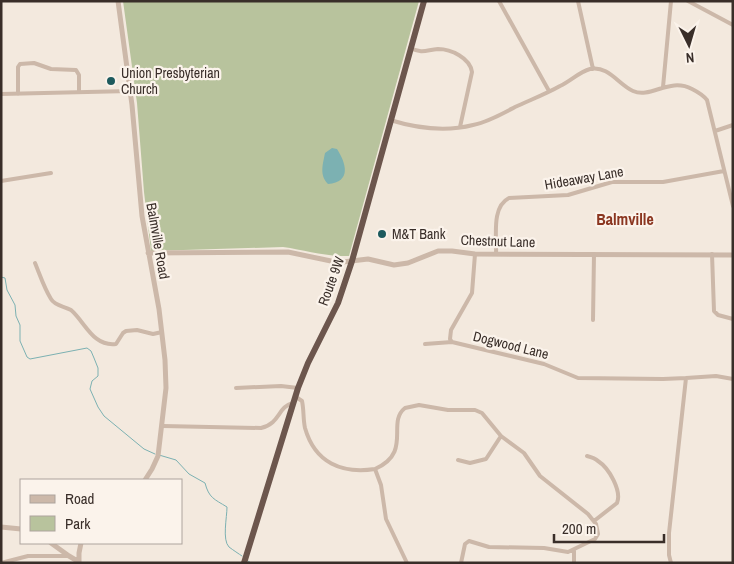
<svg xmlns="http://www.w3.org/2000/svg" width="734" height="564" font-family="'Archivo Narrow',sans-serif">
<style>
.green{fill:#b8c39d}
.water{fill:#7cb1b2}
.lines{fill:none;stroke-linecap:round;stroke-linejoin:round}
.stream{stroke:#7cb1b2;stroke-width:1}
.minor{stroke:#ccb8a9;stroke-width:4}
.tertiary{stroke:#ccb8a9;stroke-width:5}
.trunk{stroke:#6c564d;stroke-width:6}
.poi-dot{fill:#1d5a5d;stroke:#fbf3eb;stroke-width:2}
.labels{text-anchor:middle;stroke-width:4.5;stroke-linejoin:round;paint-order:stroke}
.poi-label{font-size:14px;fill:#392e29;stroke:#fbf3eb;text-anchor:start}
.street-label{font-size:14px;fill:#392e29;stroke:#fbf3eb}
.quarter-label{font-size:16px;font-weight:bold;fill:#8b3620;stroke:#fbf3eb}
</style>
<rect width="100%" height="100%" fill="#f3e9de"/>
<!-- green -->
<path class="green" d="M123,1h296l-70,255c-23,1 -44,-6 -66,-9l-132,4 -7,-59 -7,-89z"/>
<!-- water -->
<path class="water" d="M332,148l5,1c9,14 15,33 -9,35 -9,-9 -5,-20 -3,-31z"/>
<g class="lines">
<!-- stream -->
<path class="stream" d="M1,277l4,1 2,12 8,15 1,11 4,9v16l7,16 3,2 57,-11 4,3 3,7 4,10v8l-6,5 -2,8 8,18 6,9 40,33 11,5
M159,455l17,5 13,14 16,9c4,15 9,16 22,24 0,10 -5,33 2,40 4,3 10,7 13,9
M248,561l3,2"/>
<!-- minor -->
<path class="minor" d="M499,1l50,90
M578,1l15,68
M688,1l45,24
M410,48c13,6 16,2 28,1 13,0 32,9 34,23l-12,55
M663,87l8,-86
M1,94l129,-3
M18,94v-27l2,-3 14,-1 17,6 25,1 3,5v17
M390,120c26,8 56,12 83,5 15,-3 29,-11 42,-18 15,-7 31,-13 45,-21 11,-5 19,-14 30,-17 18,-4 29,16 43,22 18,8 36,-14 59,-2 6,3 11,6 15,11l26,106
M715,131l18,-6
M1,181l50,-8
M475,254l-3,39 -21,37 -1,9 2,3 92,22 34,14 85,1 23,-1
M496,254c1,-17 -5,-47 13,-56l59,-3 44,-13h51l61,-11
M712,254l2,57 4,4 15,4
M35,263c5,12 9,25 16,36 4,7 13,7 20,11 14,12 22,37 45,34l7,-11 3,-2 11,-1 16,4 9,-2
M593,320l1,-66
M425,344l27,-2
M236,388l45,-2 17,2
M296,397l6,4c2,9 1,18 3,27 10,35 37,46 70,41l6,16 5,34 21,44
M163,426l98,2c20,-5 16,-21 32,-25
M587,456c4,1 8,2 11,5 11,7 24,30 19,42l-23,18
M458,460l12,3 16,-4 15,-23
M375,469c38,-17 11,-46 30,-61l14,-3 29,5h27l7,3 19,23 23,17 16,23 48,38 8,10 2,10 -3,5 -27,13 -24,-4 -55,-1 -20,-6 -4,3 -4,19
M1,563l27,-7h41
M574,563v-12
M671,563l-2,-8v-22l17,-155 30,-2 17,3"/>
<!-- tertiary -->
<path class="tertiary" d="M118,1l14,104 10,111 17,93 6,51 1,28 -8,68 -6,13 -7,11
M148,253l140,-1 43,9 12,1 25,-3 26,6 14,-2 30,-12h14l23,3 258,1
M1,527l20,2
M51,543l18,13 10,6
M79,563v-10l2,-10"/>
<!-- trunk -->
<path class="trunk" d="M244,563l54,-175 10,-25 30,-60 14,-42 72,-260"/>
</g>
<!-- markers -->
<g class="poi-dot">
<circle cx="111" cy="81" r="5"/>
<circle cx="382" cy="234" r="5"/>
</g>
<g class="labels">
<!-- poi labels -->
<g class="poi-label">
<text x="121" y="78">Union Presbyterian<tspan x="121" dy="16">Church</tspan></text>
<text x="392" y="239">M&amp;T Bank</text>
</g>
<!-- street labels -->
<g class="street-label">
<text transform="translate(584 178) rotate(-10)" y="5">Hideaway Lane</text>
<text transform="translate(158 241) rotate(80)" y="5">Balmville Road</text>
<text transform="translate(498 241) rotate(2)" y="5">Chestnut Lane</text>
<text transform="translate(331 281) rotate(-70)" y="5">Route 9W</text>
<text transform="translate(511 345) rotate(14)" y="5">Dogwood Lane</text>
</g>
<!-- quarter labels -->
<g class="quarter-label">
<text x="625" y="225">Balmville</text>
</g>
</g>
<!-- border -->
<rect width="734" height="564" fill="none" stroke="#392e29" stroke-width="5"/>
<!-- legend -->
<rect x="20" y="479" width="162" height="65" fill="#fbf3eb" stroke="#ada49d"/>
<rect x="30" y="495" width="25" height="8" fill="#ccb8a9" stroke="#ada49d"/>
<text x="65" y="504" font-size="15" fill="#392e29">Road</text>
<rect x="30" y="516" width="25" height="15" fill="#b8c39d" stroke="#ada49d"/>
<text x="65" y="529" font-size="15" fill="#392e29">Park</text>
<!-- north arrow -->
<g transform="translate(689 45) rotate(175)" stroke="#fbf3eb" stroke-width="4" paint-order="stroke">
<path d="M0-4L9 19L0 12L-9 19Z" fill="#392e29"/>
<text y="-8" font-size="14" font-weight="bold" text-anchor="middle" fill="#392e29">N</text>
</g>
<!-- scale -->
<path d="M554 534v8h110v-8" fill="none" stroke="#392e29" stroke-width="2.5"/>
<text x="562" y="534" font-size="15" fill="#392e29" stroke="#fbf3eb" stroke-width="4" paint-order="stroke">200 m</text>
</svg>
